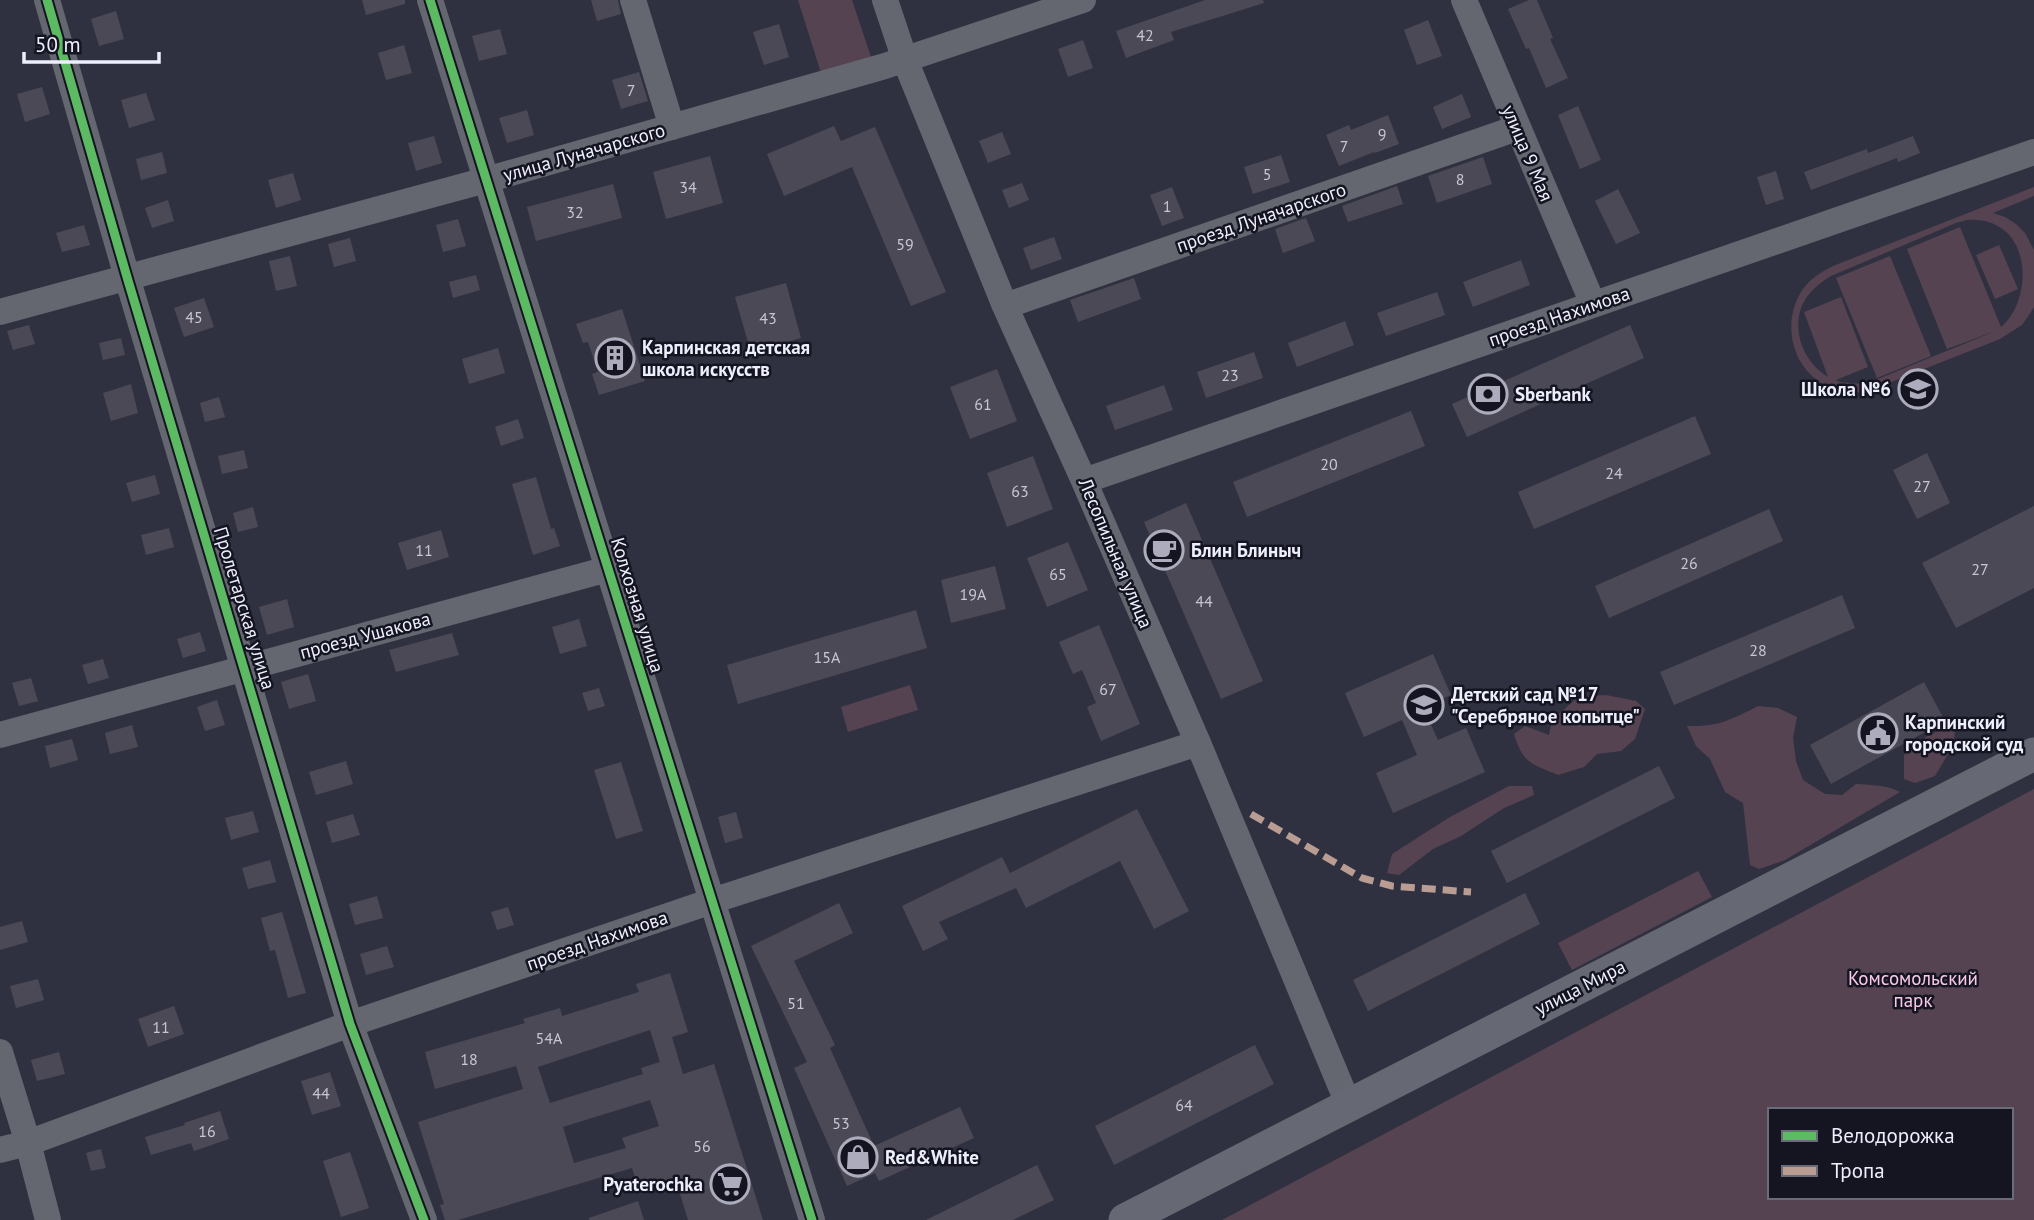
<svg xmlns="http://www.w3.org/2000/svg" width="2034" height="1220" font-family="'PT Sans',sans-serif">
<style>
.green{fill:#564351;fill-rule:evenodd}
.building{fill:#4c4956;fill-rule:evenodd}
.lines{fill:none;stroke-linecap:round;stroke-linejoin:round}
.minor{stroke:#64676f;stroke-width:26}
.major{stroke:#666873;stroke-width:33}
.quiet{stroke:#b99d93;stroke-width:7;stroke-dasharray:14 7;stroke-linecap:butt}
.cycleway-casing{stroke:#141521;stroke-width:13}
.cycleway{stroke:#5cba63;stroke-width:9}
.labels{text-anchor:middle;stroke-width:5;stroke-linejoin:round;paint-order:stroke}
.number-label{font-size:16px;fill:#c6c6d4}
.street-label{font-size:19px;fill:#eeeffe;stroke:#141521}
.poi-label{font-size:19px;font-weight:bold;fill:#eeeffe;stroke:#141521;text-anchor:start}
.park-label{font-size:19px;fill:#fac9e9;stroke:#141521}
</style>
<rect width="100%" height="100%" fill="#303140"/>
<!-- green -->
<path class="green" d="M798,0h54l19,57 -49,19z
M2034,187v9l-41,17 12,4 11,7 9,9 9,17v57l-5,8 -7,10 -22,14 -134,53c-13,1 -26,0 -37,-5 -37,-16 -49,-65 -26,-98 7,-10 18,-17 30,-23zM1967,220c67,-4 67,80 34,107l-41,-100 -53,22 40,100 51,-19 -125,51 -11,3 -23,-2 -3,-2 32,-13 -27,-70 -37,15 24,65c-22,-13 -36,-42 -27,-69 5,-14 18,-25 30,-32l125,-53z
M1999,245l19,44 -23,10 -19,-44z
M1890,256l41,100 -54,22 -41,-100z
M910,685l8,25 -70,22 -7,-25z
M1606,695l30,6 9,8 -10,30 -14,12 -24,3 -13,13 -26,8c-26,-11 -35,-11 -44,-41l11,-8 24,9 3,-15 26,-23z
M1758,706l20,2 19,9 -4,21 3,23 7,19 22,14 17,1 14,-11c15,1 32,1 44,8l-115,68 -26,9 -9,-4 -7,-62 -18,-11 -15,-33 -14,-13 -9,-20c32,1 43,-6 71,-20z
M1950,725l5,6 -2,15 -18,30 -20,7 -11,-4v-24l18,-16z
M1509,786h23l2,9 -30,13 -43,28 -28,13 -34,26 -12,-2 5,-19 58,-37z
M2034,789v431h-812zM1770,1110h241v87h-241z
M1698,871l14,26 -140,73 -14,-27z"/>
<!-- building -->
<path class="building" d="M362,0h43v4l-39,11z
M591,0h27l3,14 -24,7z
M1205,0h58l1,3 -93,29 3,8 -48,18 -10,-27z
M1529,0h8l16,38 -3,1 18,39 -22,10 -17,-40 -3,1 -18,-40z
M116,11l8,28 -25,7 -8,-27z
M1428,20l14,36 -25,9 -13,-35z
M779,24l10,33 -25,8 -11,-33z
M500,29l7,25 -28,7 -7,-25z
M1083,40l10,28 -25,9 -10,-28z
M404,45l8,28 -26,7 -8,-27z
M639,72l9,29 -27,8 -9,-29z
M42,87l8,27 -25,8 -8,-28z
M146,93l9,27 -26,8 -8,-28z
M1462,94l9,23 -29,12 -9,-22z
M1578,106l23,54 -21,9 -22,-54z
M527,110l7,25 -27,8 -8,-25z
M1388,115l11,29 -24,9 -1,-1 -35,14 -13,-31 23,-10 2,5z
M834,126l7,15 34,-14 71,165 -35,14 -59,-139 -68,29 -17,-42z
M1002,132l9,22 -23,9 -9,-22z
M434,136l8,27 -26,8 -8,-28z
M1913,136l7,17 -22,9 -1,-4 -86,32 -7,-18 63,-23 1,4z
M162,152l5,21 -26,7 -5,-21z
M1281,155l9,27 -37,12 -9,-27z
M710,156l13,47 -57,16 -13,-47z
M1483,157l9,27 -55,19 -9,-27z
M1776,171l8,28 -18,6 -9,-28z
M293,173l8,27 -25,8 -8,-28z
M1022,183l7,17 -20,8 -7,-18z
M613,184l9,34 -86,23 -9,-34z
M1397,186l6,18 -55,18 -6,-16z
M1172,187l12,31 -22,8 -12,-31z
M1618,189l22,44 -24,11 -21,-43z
M168,200l6,21 -22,7 -7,-20z
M1306,218l9,23 -32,12 -8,-24z
M458,219l8,27 -23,6 -7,-27z
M84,225l6,20 -28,7 -6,-19z
M1054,237l8,22 -31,11 -8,-22z
M350,238l6,23 -22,6 -6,-23z
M290,256l7,30 -21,5 -7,-30z
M1521,260l9,25 -57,22 -10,-25z
M476,275l4,15 -27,8 -4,-16z
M1134,278l7,21 -63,23 -8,-22z
M786,283l15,55 -50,15 -16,-56z
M1437,292l8,23 -59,21 -9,-23z
M204,298l10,29 -30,10 -10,-29z
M622,309l23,72 -46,14 -7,-21 6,-2 -10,-30 -5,1 -7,-19z
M1345,321l9,24 -57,22 -9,-24z
M29,325l6,19 -22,6 -6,-19z
M1630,325l14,33 -177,79 -15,-33z
M121,338l4,17 -22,5 -4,-17z
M498,348l7,25 -36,11 -7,-25z
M1254,352l9,26 -57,20 -9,-26z
M997,369l20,52 -47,18 -20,-52z
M131,384l7,29 -27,8 -8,-28z
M1164,385l9,25 -58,20 -9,-24z
M219,397l6,20 -20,5 -5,-19z
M1411,411l14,35 -178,71 -14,-35z
M1695,416l16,38 -177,75 -16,-37z
M518,419l6,19 -23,8 -6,-19z
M244,450l4,18 -26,6 -4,-18z
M1927,453l23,50 -33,16 -24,-49z
M1033,456l20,53 -46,18 -20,-54z
M155,475l5,19 -28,8 -6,-19z
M536,477l15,52 3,-1 6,18 -27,9 -21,-71z
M1186,503l77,178 -42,18 -77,-177z
M2034,506v82l-78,40 -34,-65z
M253,507l5,20 -20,5 -5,-19z
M1769,509l14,32 -174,77 -14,-32z
M169,528l5,19 -28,8 -5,-20z
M441,530l8,27 -42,13 -9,-27z
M1068,542l20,48 -41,17 -20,-49z
M995,566l11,43 -55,14 -10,-43z
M1842,595l13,33 -181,77 -14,-33z
M287,599l7,28 -27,8 -8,-28z
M916,610l11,38 -189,56 -11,-39z
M579,619l8,27 -27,8 -8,-27z
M1099,625l41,99 -39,17 -14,-34 9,-4 -14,-33 -9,4 -14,-32z
M200,632l6,19 -23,7 -6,-19z
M452,633l7,22 -63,17 -7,-22z
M1433,654l18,41 -28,12 15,33 28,-12 19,44 -92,41 -17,-40 41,-18 -15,-35 -38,17 -19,-44z
M103,659l6,19 -21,6 -6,-19z
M308,674l8,27 -27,8 -8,-27z
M31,678l7,23 -19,5 -7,-23z
M1924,682l21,39 -114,63 -21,-39z
M599,688l6,18 -17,5 -6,-18z
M217,700l8,25 -20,6 -8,-24z
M132,725l6,22 -28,7 -5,-21z
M72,739l6,21 -28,8 -5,-22z
M346,761l7,23 -37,11 -7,-23z
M621,762l22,69 -27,8 -22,-69z
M1659,766l16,32 -168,85 -16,-32z
M1137,809l52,102 -35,18 -34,-68 -94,47 -10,-20 -77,34 9,17 -25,12 -21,-45 100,-49 8,16z
M253,811l6,21 -28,8 -6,-22z
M736,812l7,26 -18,5 -7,-26z
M353,814l7,21 -28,8 -6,-21z
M270,860l6,22 -28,7 -6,-21z
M1525,893l15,31 -172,87 -15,-31z
M377,896l6,22 -28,7 -6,-21z
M839,903l14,30 -59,28 41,84 -5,3 44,98 86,-39 14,31 -95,43 -4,-8 -28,13 -53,-118 13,-6 -56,-116z
M508,907l6,18 -17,5 -6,-18z
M282,912l24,81 -18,5 -13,-48 -5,1 -9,-33z
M22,921l6,21 -28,8v-23z
M387,946l7,21 -28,8 -6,-21z
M670,973l18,59 -16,5 11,37 31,-10 49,156h-75l-12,-39 -36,12 -8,-25 -174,52h-13l-5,-15 4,-1 -26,-82 105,-33 -7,-23 -81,23 -10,-37 100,-29 -2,-4 37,-11 2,8 77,-24 -3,-8zM650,1030l10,32 -19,6 2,6 -93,29 -12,-36zM650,1100l9,26 -37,12 4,10 -52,15 -11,-36z
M38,979l6,21 -28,8 -6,-22z
M174,1006l10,28 -36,13 -10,-28z
M1255,1045l19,39 -160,81 -19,-39z
M59,1052l6,22 -28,7 -6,-21z
M330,1072l11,34 -29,9 -11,-34z
M220,1111l9,28 -35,12 -3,-8 -40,12 -6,-18 40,-12 -1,-2z
M101,1149l5,19 -15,3 -5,-18z
M350,1152l19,56 -28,9 -18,-56z
M1037,1165l17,35 -41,20h-87z
M638,1201l6,19h-55v-2z"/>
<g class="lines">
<!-- minor -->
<path class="minor" d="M47,0l80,277 223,747 74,196
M430,0l382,1220
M633,0l39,127
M885,0l20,60 100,246 79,175 114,262 151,363
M1464,0l129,304
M1005,306l512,-178
M0,312l486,-132 399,-114 198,-66
M1084,481l950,-329
M0,735l608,-166
M0,1052l28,91 20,77
M0,1150l28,-7 322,-119 362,-123 486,-158"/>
<!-- major -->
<path class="major" d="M1125,1220l909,-466"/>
<!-- quiet -->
<path class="quiet" d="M1251,814l111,64 30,8 79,6"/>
<!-- cycleway casing -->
<g class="cycleway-casing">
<path id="cycleway" d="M47,0l80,277 223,747 74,196
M430,0l382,1220"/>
</g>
<!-- cycleway -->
<use href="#cycleway" class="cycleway"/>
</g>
<!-- icons -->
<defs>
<g id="building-ring" transform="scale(2.0125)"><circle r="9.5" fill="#141521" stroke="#acacbc" stroke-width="1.5"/><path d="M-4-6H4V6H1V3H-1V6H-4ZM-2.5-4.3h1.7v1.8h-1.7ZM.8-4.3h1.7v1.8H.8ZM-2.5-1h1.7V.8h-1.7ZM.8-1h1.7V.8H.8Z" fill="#acacbc"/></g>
<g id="school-ring" transform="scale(2.0125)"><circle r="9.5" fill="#141521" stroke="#acacbc" stroke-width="1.5"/><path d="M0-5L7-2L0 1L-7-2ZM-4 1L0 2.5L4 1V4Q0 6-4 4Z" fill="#acacbc"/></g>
<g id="bank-ring" transform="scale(2.0125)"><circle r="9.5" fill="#141521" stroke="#acacbc" stroke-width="1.5"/><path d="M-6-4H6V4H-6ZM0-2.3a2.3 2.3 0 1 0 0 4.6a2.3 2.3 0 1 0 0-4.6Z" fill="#acacbc"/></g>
<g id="cafe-ring" transform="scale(2.0125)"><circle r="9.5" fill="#141521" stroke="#acacbc" stroke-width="1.5"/><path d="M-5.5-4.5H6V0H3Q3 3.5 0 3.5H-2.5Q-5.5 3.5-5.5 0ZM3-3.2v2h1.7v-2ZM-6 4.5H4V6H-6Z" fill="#acacbc"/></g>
<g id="civic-ring" transform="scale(2.0125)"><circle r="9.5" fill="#141521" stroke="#acacbc" stroke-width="1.5"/><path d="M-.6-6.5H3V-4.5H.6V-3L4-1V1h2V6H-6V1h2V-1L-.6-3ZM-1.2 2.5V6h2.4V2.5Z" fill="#acacbc"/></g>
<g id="shop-ring" transform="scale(2.0125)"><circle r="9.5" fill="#141521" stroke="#acacbc" stroke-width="1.5"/><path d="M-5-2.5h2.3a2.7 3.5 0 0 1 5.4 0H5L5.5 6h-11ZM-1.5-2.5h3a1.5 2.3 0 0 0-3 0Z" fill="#acacbc"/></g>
<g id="supermarket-ring" transform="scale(2.0125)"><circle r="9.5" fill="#141521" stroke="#acacbc" stroke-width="1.5"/><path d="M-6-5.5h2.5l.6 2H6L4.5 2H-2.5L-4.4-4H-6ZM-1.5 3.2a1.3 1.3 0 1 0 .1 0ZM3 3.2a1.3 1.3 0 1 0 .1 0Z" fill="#acacbc"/></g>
</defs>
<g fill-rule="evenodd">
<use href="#building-ring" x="615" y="358"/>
<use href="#school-ring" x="1918" y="389"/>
<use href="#bank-ring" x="1488" y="394"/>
<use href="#cafe-ring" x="1164" y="550"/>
<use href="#school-ring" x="1424" y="705"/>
<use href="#civic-ring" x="1878" y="733"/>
<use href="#shop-ring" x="858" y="1157"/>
<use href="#supermarket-ring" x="730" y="1184"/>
</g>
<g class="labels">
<!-- number labels -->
<g class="number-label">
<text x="1145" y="41">42</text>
<text x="631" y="96">7</text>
<text x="1382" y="140">9</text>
<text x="1344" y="152">7</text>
<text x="1267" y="180">5</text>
<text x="1460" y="185">8</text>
<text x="688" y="193">34</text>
<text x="1167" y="212">1</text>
<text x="575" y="218">32</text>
<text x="905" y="250">59</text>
<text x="194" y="323">45</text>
<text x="768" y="324">43</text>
<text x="1230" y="381">23</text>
<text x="983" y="410">61</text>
<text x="1329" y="470">20</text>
<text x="1614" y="479">24</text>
<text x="1922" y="492">27</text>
<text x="1020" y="497">63</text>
<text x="424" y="556">11</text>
<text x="1689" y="569">26</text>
<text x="1980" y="575">27</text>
<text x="1058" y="580">65</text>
<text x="973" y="600">19А</text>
<text x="1204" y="607">44</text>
<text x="1758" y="656">28</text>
<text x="827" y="663">15А</text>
<text x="1108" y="695">67</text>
<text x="796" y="1009">51</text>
<text x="161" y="1033">11</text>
<text x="549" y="1044">54А</text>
<text x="469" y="1065">18</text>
<text x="321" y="1099">44</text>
<text x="1184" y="1111">64</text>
<text x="841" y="1129">53</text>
<text x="207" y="1137">16</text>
<text x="702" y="1152">56</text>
</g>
<!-- street labels -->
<g class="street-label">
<text transform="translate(584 152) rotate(-16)" y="7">улица Луначарского</text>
<text transform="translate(1528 153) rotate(67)" y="7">улица 9 Мая</text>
<text transform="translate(1261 217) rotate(-19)" y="7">проезд Луначарского</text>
<text transform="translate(1559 316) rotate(-19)" y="7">проезд Нахимова</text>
<text transform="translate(1116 553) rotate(67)" y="7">Лесопильная улица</text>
<text transform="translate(638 605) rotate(73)" y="7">Колхозная улица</text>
<text transform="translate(245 608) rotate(73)" y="7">Пролетарская улица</text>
<text transform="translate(365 635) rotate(-15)" y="7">проезд Ушакова</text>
<text transform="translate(597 940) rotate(-19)" y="7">проезд Нахимова</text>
<text transform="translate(1580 987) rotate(-27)" y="7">улица Мира</text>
</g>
<!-- poi labels -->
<g class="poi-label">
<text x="642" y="354">Карпинская детская<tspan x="642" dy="22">школа искусств</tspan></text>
<text x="1891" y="396" text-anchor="end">Школа №6</text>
<text x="1515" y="401">Sberbank</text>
<text x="1191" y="557">Блин Блиныч</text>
<text x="1451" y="701">Детский сад №17<tspan x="1451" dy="22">"Серебряное копытце"</tspan></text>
<text x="1905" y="729">Карпинский<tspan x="1905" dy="22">городской суд</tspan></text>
<text x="885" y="1164">Red&amp;White</text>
<text x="703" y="1191" text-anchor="end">Pyaterochka</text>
</g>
<!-- park labels -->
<g class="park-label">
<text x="1913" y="985">Комсомольский<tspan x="1913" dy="22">парк</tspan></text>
</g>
</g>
<!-- legend -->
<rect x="1768" y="1108" width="245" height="91" fill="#141521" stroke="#6b6c79" stroke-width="2"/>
<rect x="1782" y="1131" width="35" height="10" fill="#5cba63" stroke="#6b6c79" stroke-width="2"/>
<text x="1831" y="1143" font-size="21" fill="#eeeffe">Велодорожка</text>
<rect x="1782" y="1166" width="35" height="10" fill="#b99d93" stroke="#6b6c79" stroke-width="2"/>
<text x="1831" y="1178" font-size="21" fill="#eeeffe">Тропа</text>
<!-- scale -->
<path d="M24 52v10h135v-10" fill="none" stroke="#eeeffe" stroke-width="3.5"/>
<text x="35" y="52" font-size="21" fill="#eeeffe" stroke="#141521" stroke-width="5" paint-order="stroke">50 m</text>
</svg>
